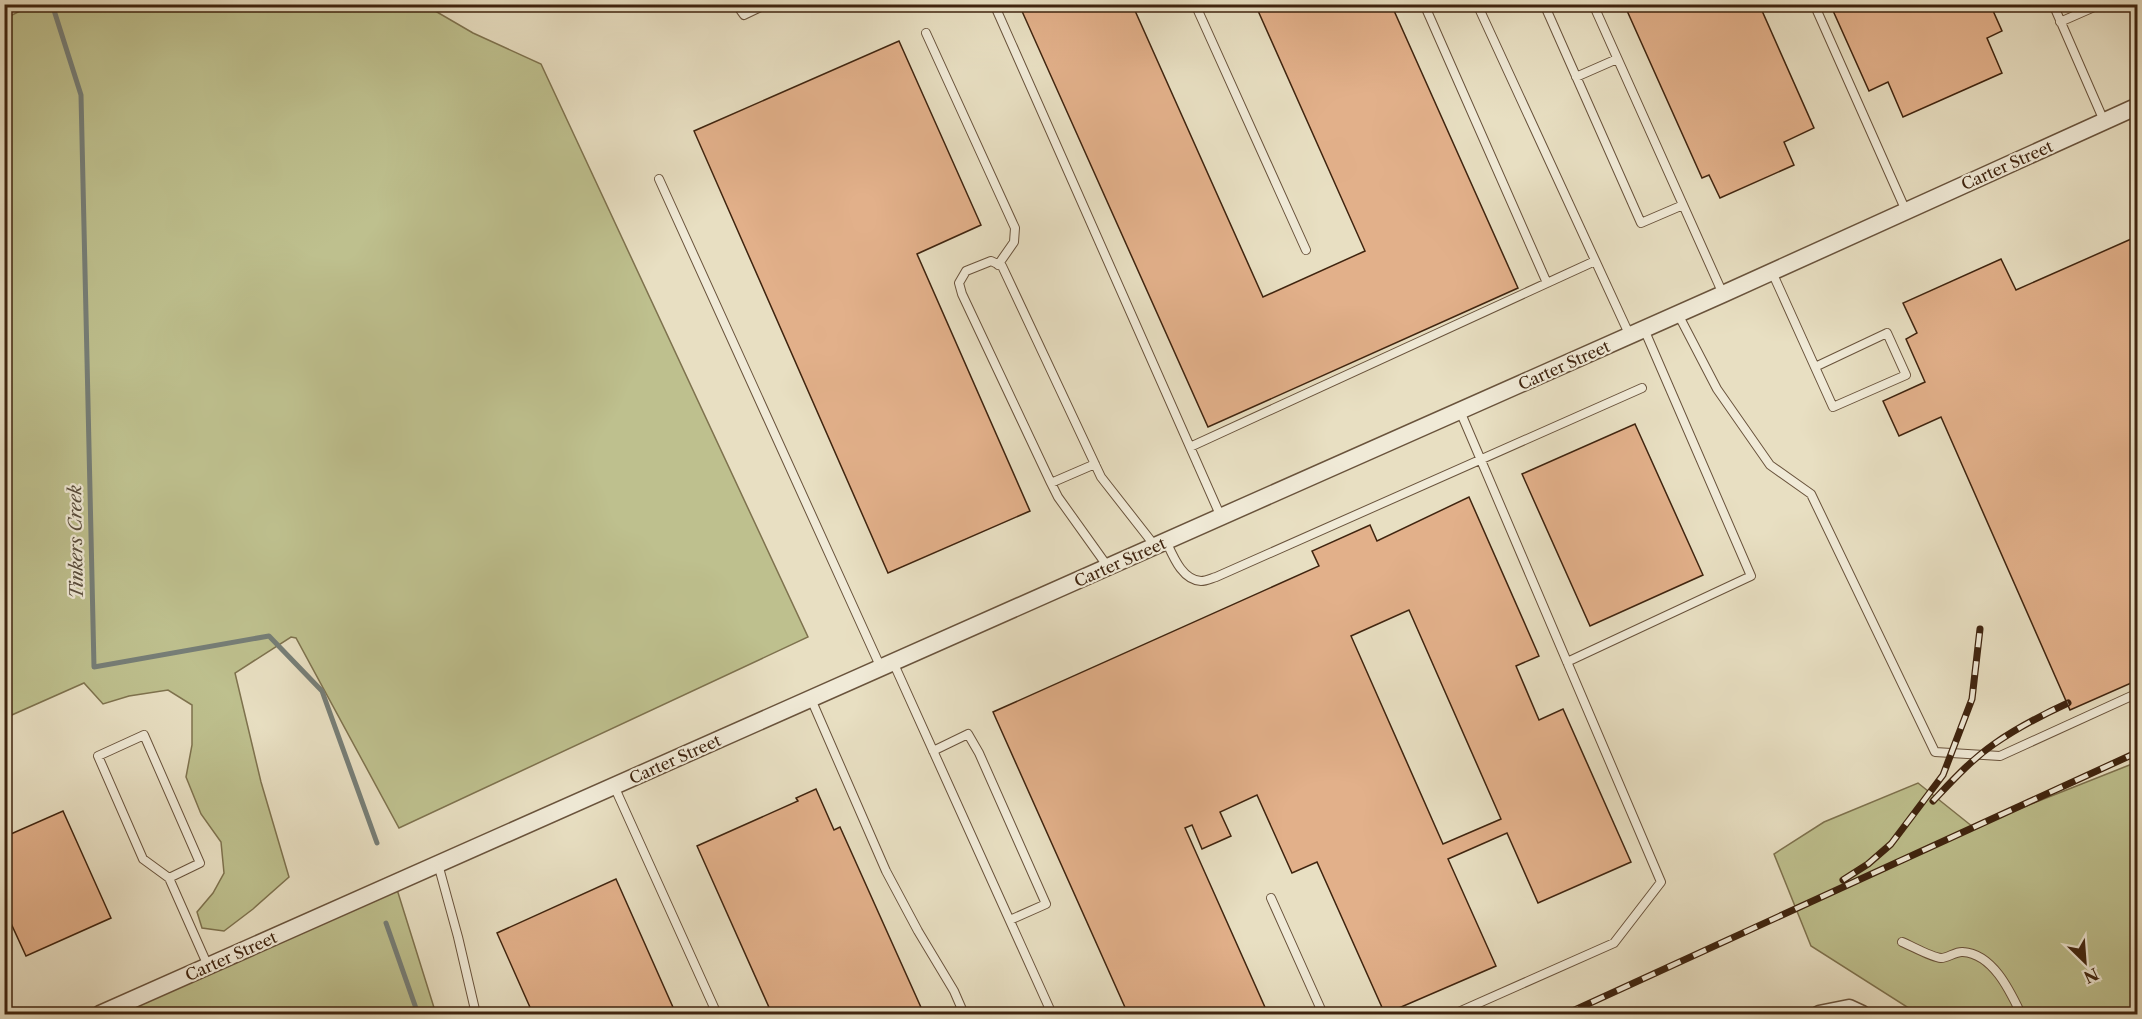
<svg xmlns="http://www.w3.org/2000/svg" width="2142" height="1019" font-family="'Libre Caslon Text',serif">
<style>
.green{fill:#bec08e;stroke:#7e724e;stroke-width:1.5}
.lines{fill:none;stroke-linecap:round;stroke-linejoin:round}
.stream{stroke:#767e77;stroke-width:5}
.building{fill:#e2b08a;stroke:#3f240f;stroke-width:1.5;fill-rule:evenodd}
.lane-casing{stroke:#69533c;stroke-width:10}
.street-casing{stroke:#69533c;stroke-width:19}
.lane{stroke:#f0ead7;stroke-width:8}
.street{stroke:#f0ead7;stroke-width:16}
.rail-casing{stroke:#3f240f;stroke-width:7}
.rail{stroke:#f0ead7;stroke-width:4.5;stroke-dasharray:14;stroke-linecap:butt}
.labels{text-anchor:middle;stroke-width:4.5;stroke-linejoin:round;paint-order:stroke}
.street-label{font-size:16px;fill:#3f240f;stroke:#f0ead7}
.water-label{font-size:18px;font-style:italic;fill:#564a3a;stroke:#f0ead7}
</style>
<rect width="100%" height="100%" fill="#e8dfc2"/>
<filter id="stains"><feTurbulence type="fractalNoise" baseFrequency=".00333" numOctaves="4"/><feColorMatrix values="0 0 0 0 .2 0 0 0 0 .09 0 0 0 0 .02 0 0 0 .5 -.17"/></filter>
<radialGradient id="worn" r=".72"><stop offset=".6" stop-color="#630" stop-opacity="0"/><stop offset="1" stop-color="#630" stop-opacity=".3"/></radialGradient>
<!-- green -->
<path class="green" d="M32,5h393l48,28 68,31 267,573 -409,191 -103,-190 -5,-1 -56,36 26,109 28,95 -36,32 -29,22 -22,-3 -5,-16 16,-19 11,-20 -3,-31 -20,-28 -15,-37 6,-32v-40l-24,-15 -39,6 -26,8 -19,-21 -79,35 -1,-699z
M2137,762v252h-219l-107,-68 -37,-92 50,-32 94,-39 55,44z
M395,883l41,131h-323z"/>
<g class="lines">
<!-- stream -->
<path class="stream" d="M52,4l29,91 13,572 175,-31 53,55 55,152
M386,923l32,91"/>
</g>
<!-- building -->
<path class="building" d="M1033,4h99l131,293 102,-46 -110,-247h136l127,284 -310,139 -187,-418z
M1624,4h135l55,124 -30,14 10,23 -74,33 -11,-23 -7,3z
M1830,4h160l12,27 -15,7 15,35 -99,44 -15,-35 -19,9z
M899,41l82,184 -64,29 113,257 -142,62 -194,-442z
M2138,236v444l-68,30 -129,-293 -42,19 -16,-35 42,-19 -19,-43 11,-6 -14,-30 98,-44 15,31z
M1635,424l68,151 -113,51 -68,-152z
M1469,497l70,159 -23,10 23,54 24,-11 68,153 -93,41 -31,-70 -59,26 48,107 -111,48 -68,-152 -25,11 -35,-78 -37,17 11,24 -29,13 -10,-24 -7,3 83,186h-140l-135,-302 326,-146 -7,-15 58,-26 7,16zM1409,610l92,209 -58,25 -92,-208z
M816,789l18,41 6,-3 84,187 14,-6 3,6h-169l-75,-168 101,-45 -2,-3z
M63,811l48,107 -85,38 -18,-39 -4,1v-81z
M616,879l60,135h-143l-36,-81z"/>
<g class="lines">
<!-- lane casing -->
<g class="lane-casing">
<path id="lane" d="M736,4l8,11 23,-11
M994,4l227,513
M1195,4l111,246
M1424,4l123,279
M1477,4l153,332
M1544,4l97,219 42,-18
M1593,4l130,290
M1814,4l92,207
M2053,4l51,117
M2060,22l41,-18
M926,33l89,195 -1,14 -16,23
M1576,77l41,-18
M659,179l222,489
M1772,272c20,45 41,90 61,135l73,-32 -19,-42 -72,34
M1678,314l39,75 53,76 41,29 124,258 65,4 138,-63
M1190,447l405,-186
M1051,483l44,-19
M1166,541c7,15 16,39 35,40 5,0 11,-3 15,-4l426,-189
M1108,567l-50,-70 -7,-14 -89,-189 -3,-11 7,-12 25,-10 11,5 99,211 54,69
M893,662l159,352
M1567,662l184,-86 -107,-247
M811,699l75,172 32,60 36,60 10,23
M933,751l35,-17 11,19 67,151 -36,16
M614,786l103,228
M438,864l20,73 18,77
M169,878l-26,-19 -45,-103 46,-21 56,128 -31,15 39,88
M1271,898l52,116
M1902,942c10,4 29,15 39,16 7,0 15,-7 22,-6 30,2 47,39 58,62
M1454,1014l160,-71 47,-61 -201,-471"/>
</g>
<!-- street casing -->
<g class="street-casing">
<path id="street" d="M100,1014l1623,-720 415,-188
M1819,1014l30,-6 13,6"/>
</g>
<!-- lane -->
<use href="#lane" class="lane"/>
<!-- street -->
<use href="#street" class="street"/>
<!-- rail casing -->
<g class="rail-casing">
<path id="rail" d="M1933,801c19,-20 38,-41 61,-57 23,-16 48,-29 74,-41
M1843,880l25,-16 23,-20 52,-69 29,-76 8,-70
M1566,1014l572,-262"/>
</g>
<!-- rail -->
<use href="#rail" class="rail"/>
</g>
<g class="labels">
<!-- street labels -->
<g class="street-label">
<text transform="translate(2007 165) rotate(-24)" y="6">Carter Street</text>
<text transform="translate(1564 365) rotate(-24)" y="6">Carter Street</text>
<text transform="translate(1120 562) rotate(-24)" y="6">Carter Street</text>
<text transform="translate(675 759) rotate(-24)" y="6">Carter Street</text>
<text transform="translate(231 956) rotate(-24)" y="6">Carter Street</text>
</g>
<!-- water labels -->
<g class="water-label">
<text transform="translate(76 542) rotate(-91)" y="6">Tinkers Creek</text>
</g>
</g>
<!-- margin -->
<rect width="2142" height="1019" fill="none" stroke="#e8dfc2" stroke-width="24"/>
<rect x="6" y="6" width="2130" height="1007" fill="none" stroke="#3f240f" stroke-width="3"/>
<rect x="12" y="12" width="2118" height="995" fill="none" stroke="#3f240f" stroke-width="1.5"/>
<!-- north arrow -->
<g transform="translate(2085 962) rotate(155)" stroke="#f0ead7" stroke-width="4.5" paint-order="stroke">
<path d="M0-4.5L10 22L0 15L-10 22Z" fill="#3f240f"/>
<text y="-9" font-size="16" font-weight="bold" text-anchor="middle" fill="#3f240f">N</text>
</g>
<rect width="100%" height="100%" filter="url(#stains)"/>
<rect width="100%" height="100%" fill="url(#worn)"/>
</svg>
